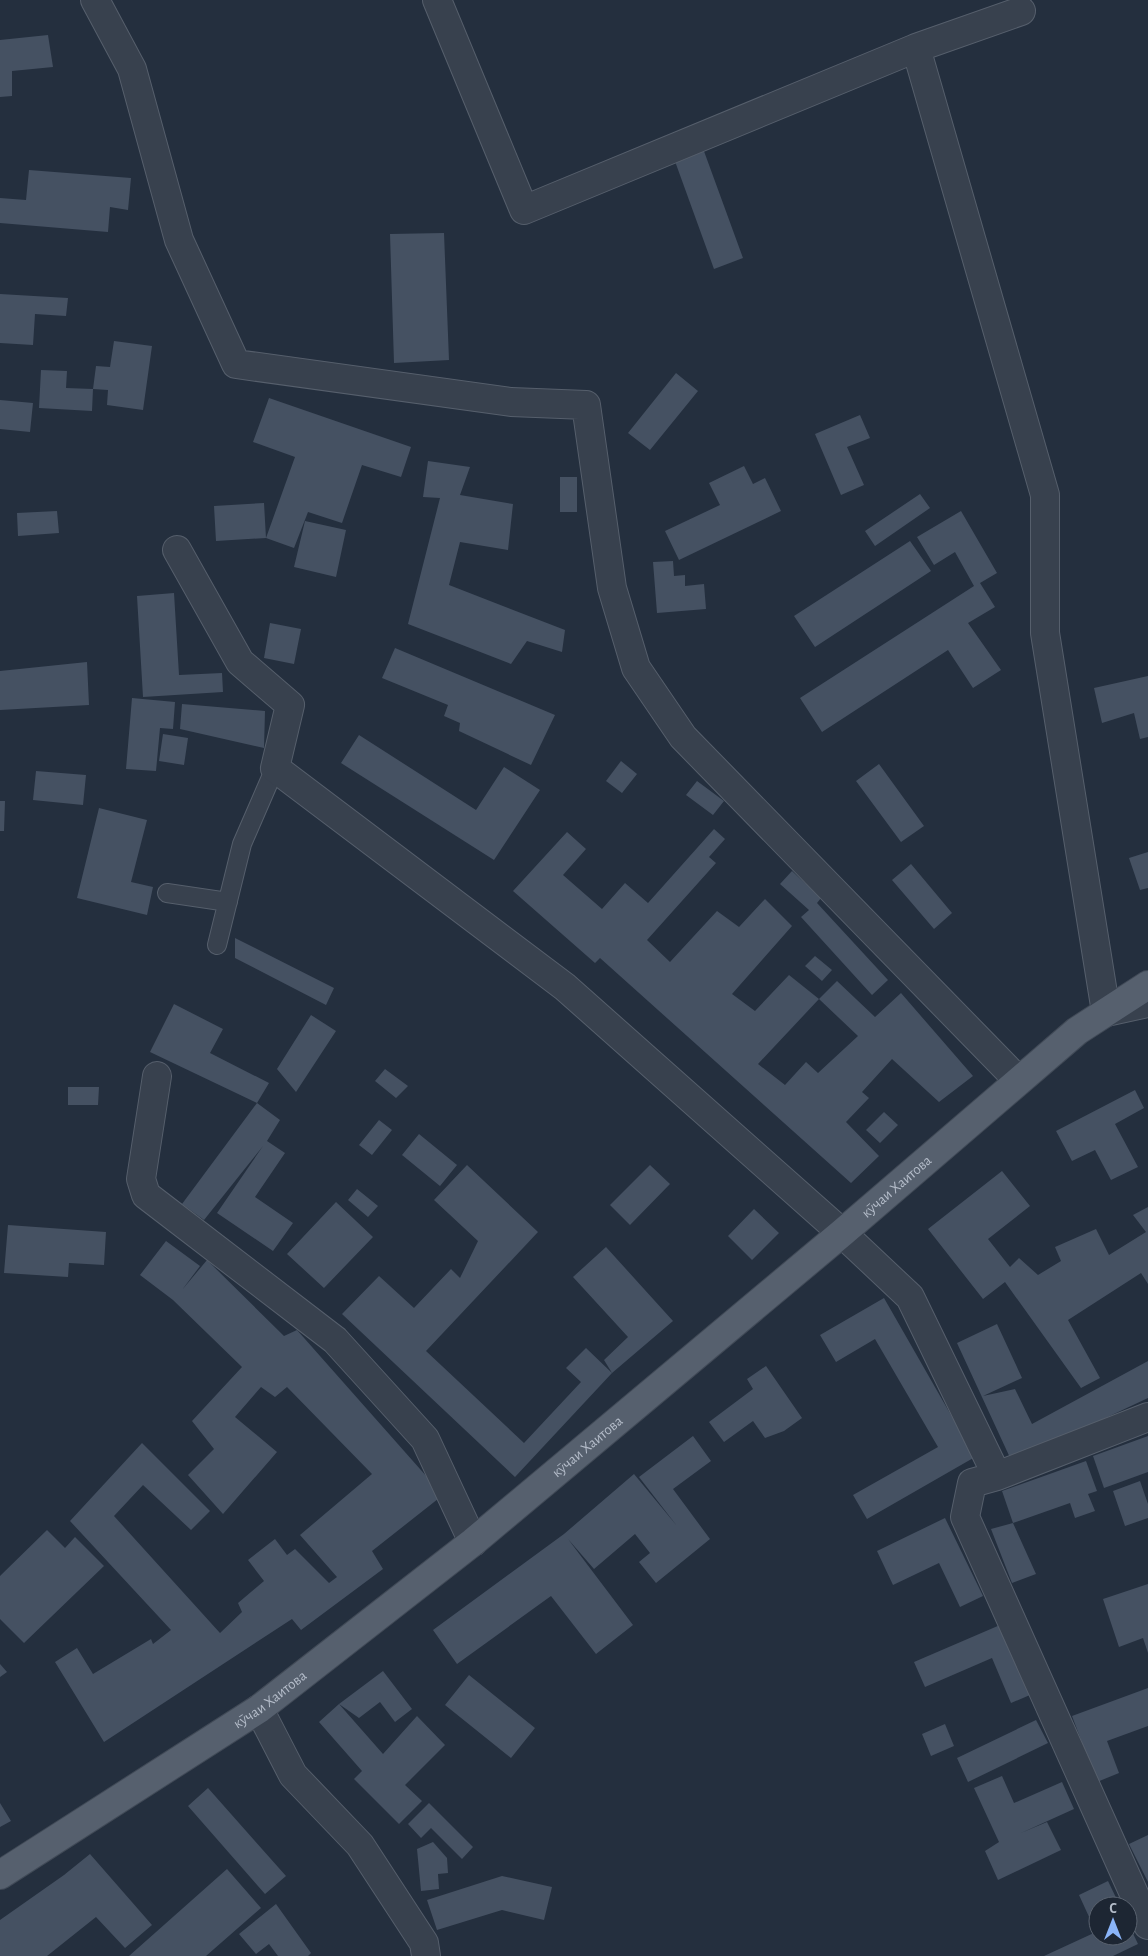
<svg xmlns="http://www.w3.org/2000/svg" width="1148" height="1956" font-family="'Alegreya Sans',sans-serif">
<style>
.building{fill:#455162;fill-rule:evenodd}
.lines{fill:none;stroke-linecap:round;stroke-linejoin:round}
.lane-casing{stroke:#565f6c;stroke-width:20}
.street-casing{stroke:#565f6c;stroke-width:30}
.primary-casing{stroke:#414a57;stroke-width:30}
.lane{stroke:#38414e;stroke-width:18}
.street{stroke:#38414e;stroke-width:28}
.primary{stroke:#56606e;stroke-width:28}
.labels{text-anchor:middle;stroke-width:4;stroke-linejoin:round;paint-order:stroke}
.street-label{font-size:15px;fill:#b4bcc9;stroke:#1d2633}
</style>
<rect width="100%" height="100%" fill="#242f3e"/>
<!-- building -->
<path class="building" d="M48,35l5,32 -41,4v25l-12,1v-57z
M701,143l42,115 -29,11 -42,-116z
M29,170l102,8 -3,32 -18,-3 -2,25 -108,-9v-25l26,2z
M444,233l5,127 -55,3 -4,-129z
M0,294l68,4 -2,18 -31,-2 -2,31 -33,-2z
M114,341l38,5 -9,64 -36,-5 1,-15 -15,-1 -1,22 -53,-3 2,-38 26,1 -1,17 27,1 3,-23 14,1z
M676,373l22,18 -48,59 -22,-17z
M269,398l142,49 -10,30 -39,-12 -20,58 -34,-11 -14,36 -28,-10 -50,3 -2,-35 50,-3 2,35 29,-81 -42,-15z
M0,400l33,3 -3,29 -30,-3z
M860,415l10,23 -23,9 17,38 -23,10 -26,-61z
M428,461l42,6 -10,28 53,9 -5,46 -48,-8 -11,43 116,45 -3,22 -35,-11 -16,23 -103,-40 32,-126 -17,-1z
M744,466l9,18 12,-6 16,33 -102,49 -14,-29 55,-26 -11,-22z
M560,477h17v35h-17z
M920,494l10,14 -55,38 -10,-15z
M57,511l2,22 -41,3 -1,-23z
M961,511l36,62 -17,10 15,24 -27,16 33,47 -28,18 -25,-38 -126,82 -22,-34 174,-112 -19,-34 -21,13 -17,-28z
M305,521l41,9 -10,47 -42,-10z
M910,541l21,30 -116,76 -21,-31z
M673,561l1,15 11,-1v11l19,-2 2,25 -49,4 -4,-51z
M174,593l5,82 43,-2 1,19 -80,5 -6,-101z
M270,623l31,6 -7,35 -30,-6z
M395,648l160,67 -24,50 -72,-34 1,-8 -16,-7 4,-11 -66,-27z
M87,662l2,43 -89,5v-39z
M1148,676v61l-8,2 -6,-26 -32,10 -8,-35z
M132,698l43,4 -2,27 -13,-1 -4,43 -30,-2z
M182,704l83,7 -1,37 -84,-19z
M163,734l25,4 -4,27 -25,-4z
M359,735l117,75 28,-43 36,23 -46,70 -153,-97z
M621,761l16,13 -15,19 -16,-12z
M879,764l45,62 -23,16 -45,-61z
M36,771l50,4 -3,30 -50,-5z
M697,781l27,20 -11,14 -27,-20z
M0,801h5l-1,30h-4z
M99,808l48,12 -16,62 22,5 -6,28 -70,-17z
M714,829l11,10 -16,18 7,6 -69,77 23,22 47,-51 22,16 26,-28 27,27 -60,68 23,17 34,-36 30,24 18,-18 38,36 26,-24 72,83 -34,26 -47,-43 -30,33 7,6 -23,24 33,34 -28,27 -251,-225 -5,5 -82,-72 54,-59 19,17 -23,26 39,34 23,-26 23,20zM819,999l39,37 -40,37 -12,-11 -21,23 -27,-21z
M1148,852v36l-8,2 -11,-32z
M911,864l41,49 -18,16 -42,-49z
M792,871l29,27 -4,5 71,77 -16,15 -71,-78 8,-7 -29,-26z
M235,938l99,50 -8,17 -91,-47z
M815,956l17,14 -10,11 -17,-15z
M174,1004l49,25 -13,24 59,30 -12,20 -107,-51z
M311,1015l25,16 -40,61 -19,-23z
M385,1069l23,17 -12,12 -21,-17z
M68,1087h31l-1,18h-30z
M1135,1090l9,18 -29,16 23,43 -27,13 -16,-30 -23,11 -16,-30z
M257,1103l23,17 -13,21 18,12 -30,44 38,26 -20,28 -56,-38 46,-67 -59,74 -22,-16z
M884,1112l14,13 -18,18 -14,-13z
M379,1120l13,10 -20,25 -13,-10z
M419,1134l38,31 -17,21 -38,-31z
M467,1165l71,67 -112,119 98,92 57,-61 -15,-14 20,-20 26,25 -8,-13 24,-23 -55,-60 33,-30 67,74 -61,52 -97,104 -173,-163 37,-38 35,32 37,-39 9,9 18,-37 -44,-41z
M650,1165l20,19 -40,41 -20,-20z
M1002,1171l28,35 -42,33 22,28 9,-9 19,17 23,-14 -6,-14 41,-18 13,26 37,-23 -13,-17 15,-8v77l-7,-11 -73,47 32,58 -19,10 -76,-106 -22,17 -55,-70z
M357,1189l21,17 -10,11 -20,-17z
M336,1202l37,35 -49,51 -37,-34z
M754,1209l25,24 -27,27 -24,-24z
M8,1225l98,7 -2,33 -35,-2 -1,14 -64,-4z
M166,1241l34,25 -18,24 25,-30 77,76 13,-6 146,165 -71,56 11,18 -82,61 -9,-11 -188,123 -49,-80 22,-14 16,26 58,-35 2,5 18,-14 -101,-109 72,-78 68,68 -19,19 -48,-45 -29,31 106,117 22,-21 -4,-9 26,-22 -16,-21 27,-21 12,16 8,-6 34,34 8,-6 -37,-42 72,-61 -85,-87 -12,10 -14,-10 -26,30 42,35 -54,62 -35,-39 26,-26 -22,-28 50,-54 -69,-67 -33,-25z
M884,1298l91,159 -108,62 -14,-24 85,-48 -63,-108 -39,23 -16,-27z
M997,1324l25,54 -39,18 32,-7 17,35 116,-63v37l-136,64 -55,-119z
M766,1366l36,52 -18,13 -19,7 -12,-17 -29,21 -15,-20 44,-33 -6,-10z
M693,1436l18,25 -38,28 37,50 -54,44 -17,-21 11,-9 -15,-19 -41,35 -26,-30 65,86 -37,29 -45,-58 -94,68 -24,-34 131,-96 70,-60 43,52 -38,-49z
M1148,1436v36l-44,16 -11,-32z
M1086,1461l11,30 -9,3 7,17 -20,7 -5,-15 -57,20 -11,-32z
M1140,1481l8,23v14l-23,8 -12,-35z
M945,1518l38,78 -23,11 -21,-44 -46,22 -16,-34z
M1013,1523l23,51 -24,9 -21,-54z
M47,1530l18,18 10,-11 29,29 -80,77 -24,-24v-43z
M1148,1584v69l-5,-15 -24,9 -16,-48z
M1000,1625l30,70 -19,8 -19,-45 -67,29 -11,-25z
M0,1664l7,8 -7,5z
M383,1671l29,38 -17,13 -15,-20 -21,16 -20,-14 44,50 34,-38 28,29 -40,40 17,16 -23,23 -45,-45 8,-8 -43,-49 20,-18z
M469,1675l66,53 -24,30 -66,-53z
M1148,1688v38l-41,15 12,32 -22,9 -25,-66z
M1036,1720l12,23 -80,39 -11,-24z
M945,1724l9,22 -23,10 -9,-22z
M1002,1776l12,27 48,-21 12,27 -53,24 26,-11 14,28 -63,30 -13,-29 14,-9 -25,-54z
M208,1788l78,88 -21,18 -77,-88z
M0,1803l11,18 -11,6z
M429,1803l44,44 -11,12 -31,-31 -10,10 -13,-14z
M1148,1835v47l-19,-38z
M433,1842l14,16 1,15 -10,1 1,15 -18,2 -4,-42z
M90,1854l62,71 -27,23 -29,-31 -49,39h-47v-36l64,-45z
M227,1869l34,39 -55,48h-77z
M502,1876l50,11 -8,33 -42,-10 -65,20 -10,-30z
M1108,1881l12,25h-22v30h30v-13l10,21 -25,12h-69l52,-24 -17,-37z
M276,1904l35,49 -3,3h-30l-9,-12 -13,10 -17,-20z"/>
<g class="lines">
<!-- lane casing -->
<g class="lane-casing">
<path id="lane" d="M167,893l61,9
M217,945l25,-101 33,-76"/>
</g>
<!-- street casing -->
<g class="street-casing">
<path id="street" d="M95,0l37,69 47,171 57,124 275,38 75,3 26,183 24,80 47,69 335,343
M437,0l87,210 392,-162 129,447v138l61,379 42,-9
M916,48l105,-37
M177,550l63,112 50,43 -15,63 290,219 277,246 68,64 87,179 -25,7 -7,34 183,408
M157,1076l-16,103 5,16 189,145 90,99 48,103
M997,1476l151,-59
M259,1709l34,66 67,70 64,98 2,13"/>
</g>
<!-- primary casing -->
<g class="primary-casing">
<g id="primary">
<path id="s1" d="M0,1875l259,-166 214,-167 369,-309 235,-202 71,-46"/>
</g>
</g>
<!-- lane -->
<use href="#lane" class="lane"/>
<!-- street -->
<use href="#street" class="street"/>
<!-- primary -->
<use href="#primary" class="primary"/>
</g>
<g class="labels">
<!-- street labels -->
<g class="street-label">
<text dy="5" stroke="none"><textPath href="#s1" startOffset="1132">кӯчаи Хаитова</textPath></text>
<text dy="5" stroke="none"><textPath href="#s1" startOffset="728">кӯчаи Хаитова</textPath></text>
<text dy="5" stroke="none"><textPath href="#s1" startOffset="322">кӯчаи Хаитова</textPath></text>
</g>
</g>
<!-- north arrow -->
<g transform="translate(1113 1921)"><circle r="24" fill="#1d2633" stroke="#59626f"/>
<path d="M0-4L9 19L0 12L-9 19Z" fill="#8ab4f8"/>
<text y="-8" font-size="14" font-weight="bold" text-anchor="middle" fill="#b4bcc9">С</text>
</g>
</svg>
